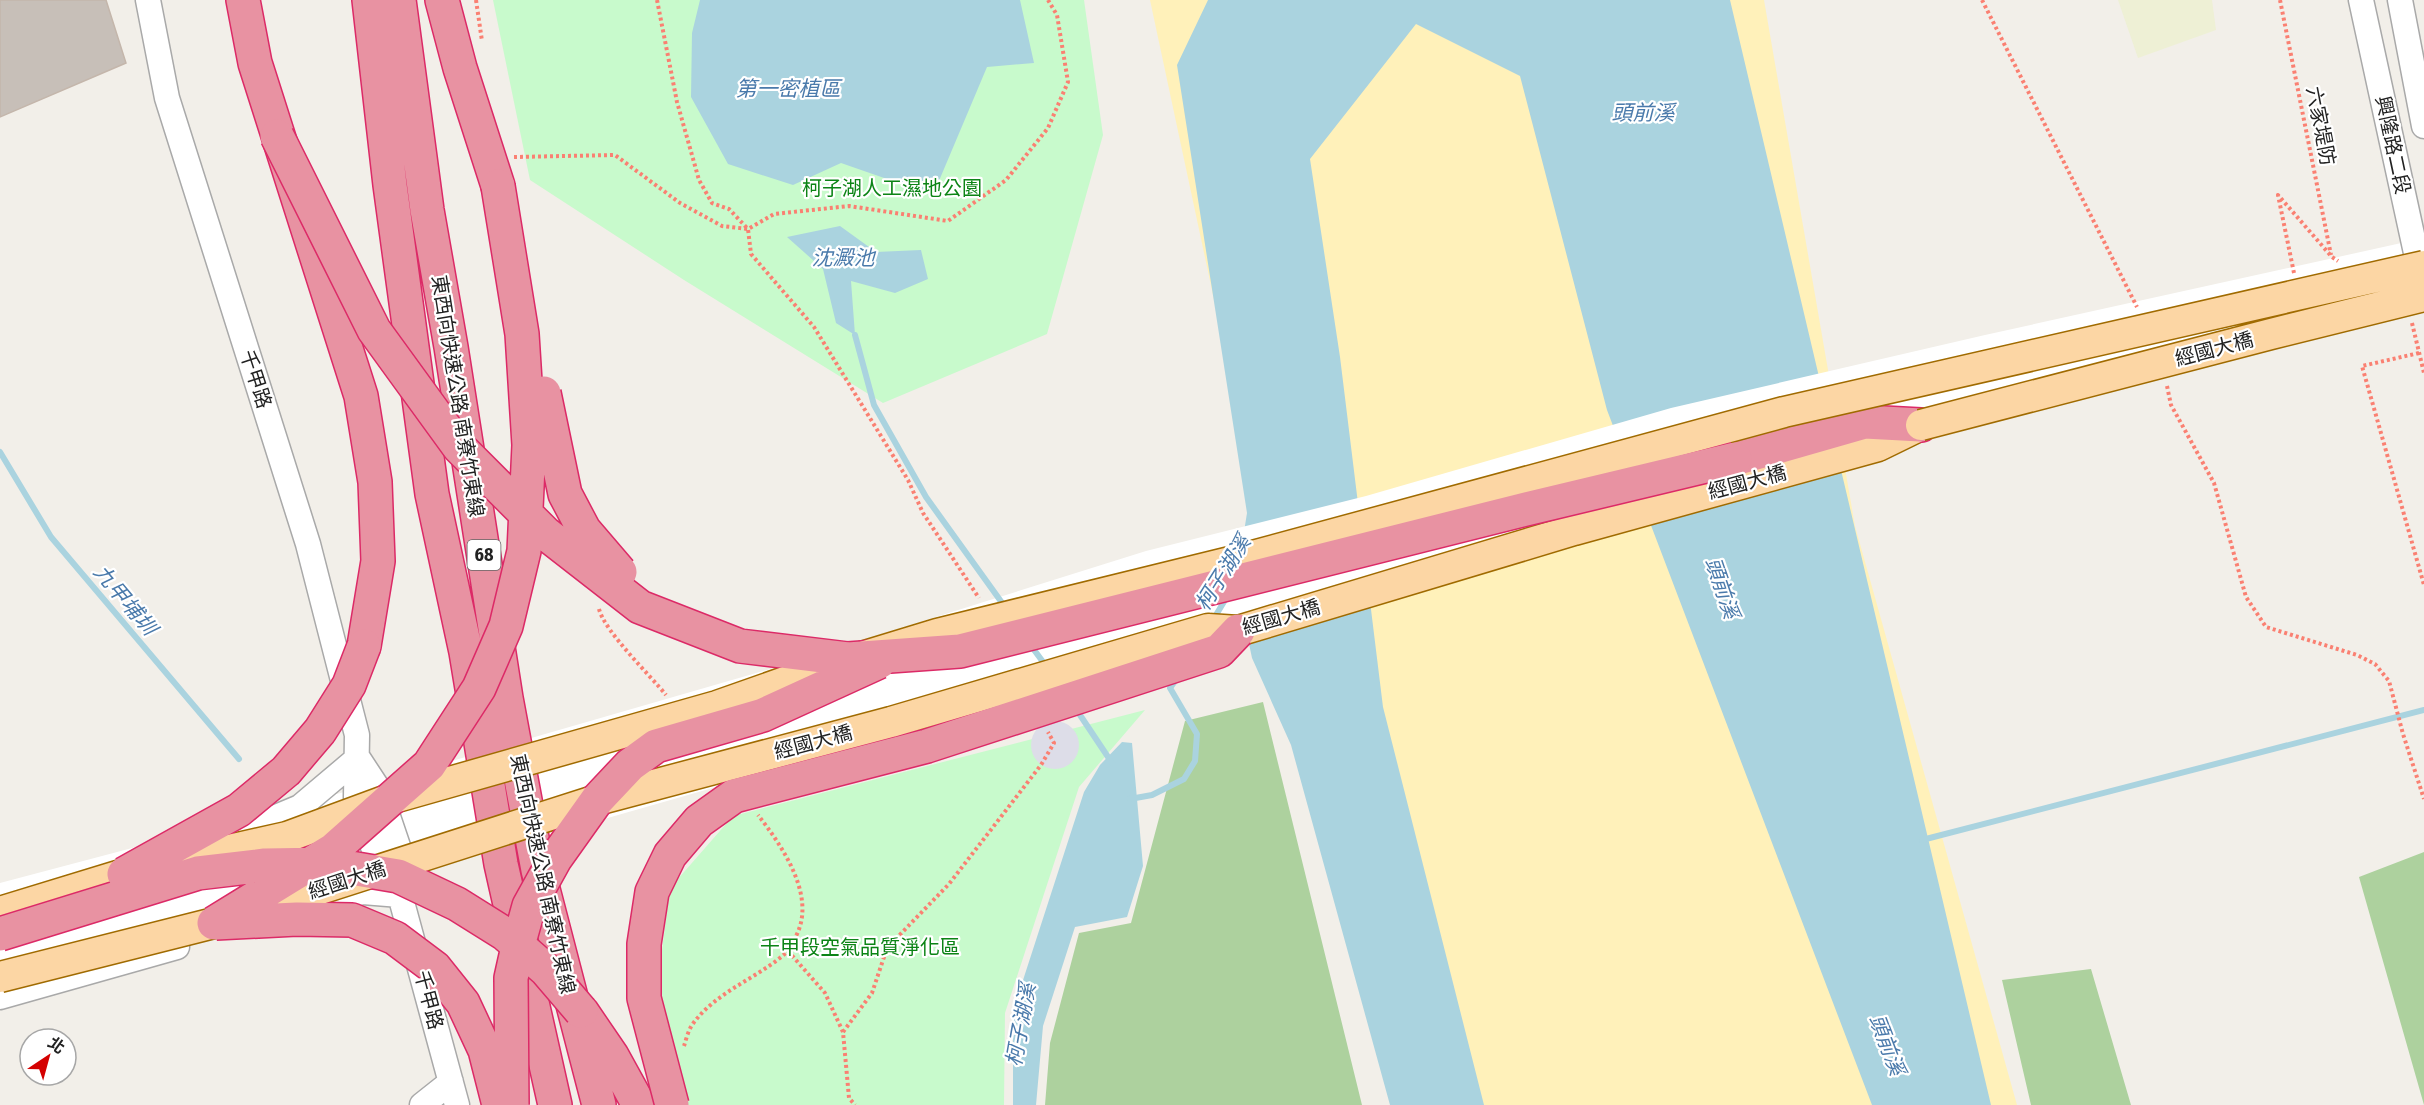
<svg xmlns="http://www.w3.org/2000/svg" width="2424" height="1105" font-family="'Fira Sans Condensed','Noto Sans TC',sans-serif">
<style>
.farmland{fill:#eef0d5}
.forest{fill:#add19e}
.sand{fill:#fff1ba}
.park{fill:#c8facc}
.plaza{fill:#dddde8}
.water{fill:#aad3df}
.pier{fill:#fff}
.lines{fill:none;stroke-linecap:round;stroke-linejoin:round}
.stream{stroke:#aad3df;stroke-width:6}
.building{fill:#c7bfb8;stroke:#c4b6ab;stroke-width:1.5}
.minor-casing{stroke:#a9a9a9;stroke-width:27}
.major-casing{stroke:#a06b00;stroke-width:33}
.highway-casing{stroke:#dc2a67;stroke-width:36}
.path{stroke:#fa8072;stroke-width:4;stroke-dasharray:3 3;stroke-linecap:butt}
.minor{stroke:#fff;stroke-width:24}
.major{stroke:#fcd6a4;stroke-width:30}
.highway{stroke:#e892a2;stroke-width:33}
.major-bridge-casing{stroke:#a06b00;stroke-width:33;stroke-linecap:butt}
.highway-bridge-casing{stroke:#dc2a67;stroke-width:36;stroke-linecap:butt}
.major-bridge{stroke:#fcd6a4;stroke-width:30}
.highway-bridge{stroke:#e892a2;stroke-width:33}
.labels{text-anchor:middle;stroke-width:4.5;stroke-linejoin:round;paint-order:stroke}
.shield{fill:#fff;stroke:#646464;stroke-width:1.5}
.shield-label{font-size:18px;font-weight:bold;fill:#222}
.street-label{font-size:20px;fill:#222;stroke:#fff}
.park-label{font-size:20px;fill:#0c8416;stroke:#fff}
.water-label{font-size:21px;font-style:italic;fill:#4a7aab;stroke:#fff}
</style>
<rect width="100%" height="100%" fill="#f2efe9"/>
<!-- farmland -->
<path class="farmland" d="M2118,0h94l4,30 -78,28z"/>
<!-- forest -->
<path class="forest" d="M1263,702l99,403h-317l5,-62 29,-110 52,-10 54,-202z
M2424,852v253l-65,-228z
M2091,969l40,136h-100l-29,-125z"/>
<!-- sand -->
<path class="sand" d="M1150,0h614l91,526 162,579h-613l-113,-445z"/>
<!-- park -->
<path class="park" d="M493,0h591l19,135 -56,199 -164,69 -199,-123 -154,-100z
M1145,710l-66,77 -74,226 -1,92h-330l-20,-94 16,-123 63,-72z"/>
<!-- plaza -->
<path class="plaza" d="M1031 745a24 24 0 1 1 48 0a24 24 0 1 1-48 0Z"/>
<!-- water -->
<path class="water" d="M700,0h320l14,63 -47,4 -54,128 -92,-32 -48,22 -65,-21 -37,-67 1,-64z
M1208,0h522l261,1105h-119l-265,-695 -87,-334 -104,-52 -106,135 30,198 43,350 101,398h-94l-99,-360 -39,-87 -16,-76 11,-69 -70,-448z
M840,226l36,26 45,-2 7,29 -33,14 -44,-12 4,54 -19,-12 -13,-54 -36,-32z
M1122,742l10,1 11,123 -16,51 -52,10 -32,99 -7,79h-23v-94l71,-219 16,-27z"/>
<!-- pier -->
<path class="pier" d="M2424,238v70l-492,131 -464,136 -469,131 -999,286v-109l348,-92 422,-122 376,-118 220,-55 305,-88 314,-73z"/>
<g class="lines">
<!-- stream -->
<path class="stream" d="M855,335l19,70 52,92 79,110
M0,452l51,85 188,222
M1213,620l15,-25
M1029,643l17,23
M1076,709l36,54
M1130,799l22,-4 32,-16 11,-18 2,-27 -27,-46 8,-11
M1922,840l502,-130"/>
</g>
<!-- building -->
<path class="building" d="M0,0h106l20,63 -126,54z"/>
<g class="lines">
<!-- minor casing -->
<g class="minor-casing">
<path id="minor" d="M148,0l19,98 141,446 49,191 -1,63 23,66 13,20
M2361,0l62,285
M2400,0l24,126
M358,758l21,32 23,68 -2,37 57,210
M214,843l86,-36 58,-49
M310,906l53,-14 37,3
M0,997l177,-50
M422,1105l29,-23"/>
</g>
<!-- major casing -->
<g class="major-casing">
<path id="major" d="M1238,631l336,-101 304,-84 43,-21
M0,912l124,-38"/>
</g>
<!-- highway casing -->
<g class="highway-casing">
<path id="highway" d="M243,0l12,63 106,333 14,86 3,79 -14,85
M369,0l21,185 42,309 34,158 35,212 54,241
M399,0l28,210 24,137 55,351 32,172 61,235
M442,0l18,68 38,118
M1735,459l130,-37 56,3
M582,1012l30,44 27,49"/>
</g>
<!-- path -->
<path class="path" d="M476,0l6,41
M657,0l20,102 22,78 13,23 17,6 19,20 3,25 63,73 94,153 15,33 56,85
M1982,0l155,307
M2280,0l51,255
M514,157l101,-2 65,48 42,23 26,3 26,-15 75,-8 99,15 58,-41 42,-52 20,-46 -11,-67 -9,-15
M2294,273l-16,-78 54,62 6,4
M2412,323l12,50
M2419,353l-57,13 62,219
M2167,386l4,19 43,78 32,114 20,30 91,28 18,9 14,17 14,53 21,65
M599,609c6,23 51,66 67,86
M788,951l37,42 18,39 6,66 6,7
M843,1032l29,-39 15,-45 62,-64 92,-119 13,-22 -6,-11
M684,1046c2,-6 4,-15 8,-21 24,-34 65,-46 95,-73 4,-4 6,-11 9,-16 21,-40 -14,-90 -38,-121"/>
<!-- minor -->
<use href="#minor" class="minor"/>
<!-- major -->
<use href="#major" class="major"/>
<!-- highway -->
<use href="#highway" class="highway"/>
<!-- major-bridge casing -->
<g class="major-bridge-casing">
<path id="major-bridge" d="M1921,425l350,-91 153,-38
M163,865l124,-28 103,-38 327,-93 102,-36 118,-36 301,-74 546,-148 640,-146
M0,977l214,-54 383,-123 294,-78 317,-93 30,2"/>
</g>
<!-- highway-bridge casing -->
<g class="highway-bridge-casing">
<path id="highway-bridge" d="M277,136l97,194 85,117 86,86 95,74 100,39 108,13 112,-8 566,-142 209,-50
M544,393l21,101 19,36 36,42
M124,874l115,-64 47,-39 34,-40 29,-46 15,-39
M214,923l119,-73 96,-85 50,-77 27,-62 18,-75 5,-106 -7,-111 -24,-148
M216,923l81,-4 55,1 43,18 40,30 28,35 22,47 14,55
M0,934l198,-61 67,-8 62,-1 71,12 59,28 48,30 41,36 35,41
M512,1105l-1,-127 8,-36 10,-36 26,-47 42,-59 33,-35 26,-19 107,-31 116,-53
M672,1105l-28,-107v-54l8,-52 18,-37 29,-34 35,-25 193,-50 292,-95 19,-20"/>
</g>
<!-- major-bridge -->
<use href="#major-bridge" class="major-bridge"/>
<!-- highway-bridge -->
<use href="#highway-bridge" class="highway-bridge"/>
</g>
<g class="labels">
<!-- shield labels -->
<rect class="shield" x="467.5" y="540" width="33" height="30" rx="4.5"/>
<g class="shield-label">
<text x="484" y="561">68</text>
</g>
<!-- street labels -->
<g class="street-label">
<text transform="translate(2321 126) rotate(79)" y="7">六家堤防</text>
<text transform="translate(2393 145) rotate(78)" y="7">興隆路二段</text>
<text transform="translate(2214 349) rotate(-15)" y="7">經國大橋</text>
<text transform="translate(256 379) rotate(72)" y="7">千甲路</text>
<text transform="translate(458 396) rotate(81)" y="7">東西向快速公路 南寮竹東線</text>
<text transform="translate(1747 482) rotate(-15)" y="7">經國大橋</text>
<text transform="translate(1281 617) rotate(-16)" y="7">經國大橋</text>
<text transform="translate(813 742) rotate(-15)" y="7">經國大橋</text>
<text transform="translate(543 874) rotate(78)" y="7">東西向快速公路 南寮竹東線</text>
<text transform="translate(347 880) rotate(-18)" y="7">經國大橋</text>
<text transform="translate(429 1000) rotate(75)" y="7">千甲路</text>
</g>
<!-- park labels -->
<g class="park-label">
<text x="892" y="195">柯子湖人工濕地公園</text>
<text x="860" y="954">千甲段空氣品質淨化區</text>
</g>
<!-- water labels -->
<g class="water-label">
<text x="788" y="96">第一密植區</text>
<text x="1643" y="120">頭前溪</text>
<text x="843" y="265">沈澱池</text>
<text transform="translate(1223 573) rotate(-58)" y="7">柯子湖溪</text>
<text transform="translate(1722 588) rotate(71)" y="7">頭前溪</text>
<text transform="translate(125 600) rotate(50)" y="7">九甲埔圳</text>
<text transform="translate(1021 1025) rotate(-80)" y="7">柯子湖溪</text>
<text transform="translate(1887 1045) rotate(69)" y="7">頭前溪</text>
</g>
</g>
<!-- north arrow -->
<g transform="translate(48 1057) rotate(36)"><circle r="28" fill="#ffffff" stroke="#a7a7a7" stroke-width="1.5"/>
<path d="M0-4.5L10 22L0 15L-10 22Z" fill="#d40000"/>
<text y="-9" font-size="16" font-weight="bold" text-anchor="middle" fill="#222222">北</text>
</g>
</svg>
